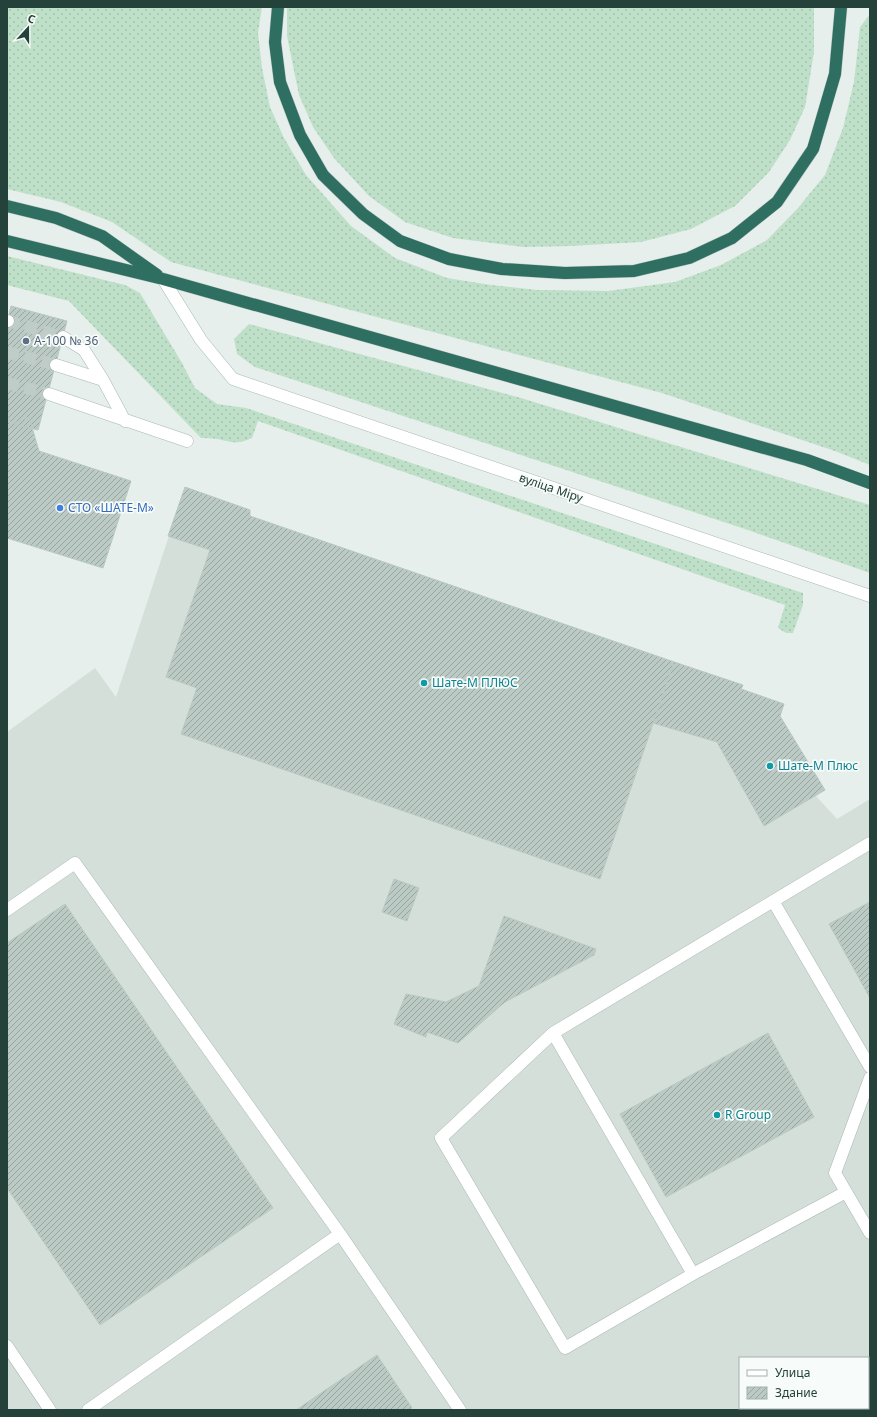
<svg xmlns="http://www.w3.org/2000/svg" width="877" height="1417" font-family="'Noto Sans',sans-serif">
<style>
.built{fill:#d4dfda;fill-rule:evenodd}
.grass{fill:url(#grass-dots)}
.building{fill:url(#building-hatch);stroke:#b8c9c2}
.lines{fill:none;stroke-linecap:round;stroke-linejoin:round}
.minor-tunnel{stroke:#bfccc8;stroke-width:12;stroke-dasharray:12 6;stroke-linecap:butt}
.minor-casing{stroke:#a8b8b2;stroke-width:13}
.highway-casing{stroke:#c2cac8;stroke-width:13}
.minor{stroke:#fff;stroke-width:12}
.highway{stroke:#2f6f62;stroke-width:12}
.service-dot{fill:#5c6f8a;stroke:#f7fbf9;stroke-width:1.5}
.shop-dot{fill:#3f7fe0;stroke:#f7fbf9;stroke-width:1.5}
.culture-dot{fill:#0f9aa8;stroke:#f7fbf9;stroke-width:1.5}
.labels{text-anchor:middle;stroke-width:3.5;stroke-linejoin:round;paint-order:stroke}
.service-label{font-size:12px;fill:#4e5e75;stroke:#f7fbf9;text-anchor:start}
.street-label{font-size:12px;fill:#24423a;stroke:#f7fbf9}
.shop-label{font-size:12px;fill:#366cbe;stroke:#f7fbf9;text-anchor:start}
.culture-label{font-size:12px;fill:#0d838f;stroke:#f7fbf9;text-anchor:start}
</style>
<defs>
<pattern id="grass-dots" width="8" height="8" patternUnits="userSpaceOnUse"><rect width="8" height="8" fill="#bfe0c8"/><path d="M2 2h.1M6 6h.1" fill="none" stroke="#a4c1ad" stroke-width="1.8" stroke-linecap="round"/></pattern>
<pattern id="building-hatch" width="6" height="6" patternUnits="userSpaceOnUse"><rect width="6" height="6" fill="#bbcac4"/><path d="M-1 1l2-2M0 6l6-6M5 7l2-2" fill="none" stroke="#98a6a0"/></pattern>
</defs>
<rect width="100%" height="100%" fill="#e6efeb"/>
<!-- built -->
<path class="built" d="M185,487l65,23v6l493,169 -1,4 42,15 -4,12 45,74 -9,6 21,23 33,-20v611h-863v-678l88,-64 21,29zM740,1358h128v50h-128z"/>
<!-- grass -->
<path class="grass" d="M7,7h255l-4,26 4,35 8,39 14,31 22,37 45,51 44,32 52,20 44,7 46,5 71,1 67,-9 46,-17 46,-25 31,-32 27,-33 18,-47 11,-46 6,-55 10,-13v451l-35,-14 -173,-58 -491,-131 -59,-40 -51,-20 -54,-13z
M287,7h527v45l-9,55 -15,33 -21,32 -34,34 -44,23 -50,13 -71,4 -46,1 -71,-9 -48,-16 -36,-26 -35,-38 -21,-31 -14,-32 -12,-59z
M7,256l118,29 15,8 42,70 13,25 22,16 29,4 557,185v12l-10,28h-7l-8,-5 7,-23 -527,-184 -6,17c-16,7 -19,4 -35,1 -5,-1 -11,-1 -16,-1l-132,-137 -62,-16z
M249,324l272,74 349,107v68l-122,-43 -493,-163 -18,-13 -3,-15z"/>
<!-- building -->
<path class="building" d="M11,306l56,15 -29,109 -31,-8v-98z
M7,415l4,9 18,-7 10,34 92,30 -28,87 -96,-30z
M185,487l65,23v6l424,146 -74,217 -419,-145 16,-46 -31,-11 44,-127 -42,-14z
M674,662l69,23 -2,4 43,15 -4,12 45,74 -61,36 -47,-84 -64,-19z
M394,879l25,9 -12,33 -25,-9z
M870,902v96l-41,-74z
M65,904l208,304 -173,117 -93,-137v-245z
M504,916l92,33 -2,6 -89,47 -47,41 -31,-11 -1,5 -32,-13 12,-30 40,8 33,-16z
M768,1033l46,84 -148,80 -46,-83z
M377,1355l35,53 -3,2h-113z
M870,1371v39h-68l4,-2h62v-36z"/>
<g class="lines">
<!-- minor-tunnel -->
<path class="minor-tunnel" d="M8,321l55,16
M7,352l49,13
M7,383l42,11"/>
<!-- minor casing -->
<g class="minor-casing">
<path id="minor" d="M163,279l38,61 32,39 637,217
M7,321h1
M63,337l21,13 19,30
M56,365l47,15 22,41
M49,394l138,47
M773,901l97,166
M7,910l68,-47 265,371
M553,1033l-112,105 124,210 128,-74 153,-82
M870,1078l-35,95 35,60
M693,1274l-140,-241 317,-190
M7,1346l43,64
M88,1410l252,-176 120,176"/>
</g>
<!-- highway casing -->
<g class="highway-casing">
<path id="highway" d="M278,7l-3,35 5,40 20,53 23,40 40,39 37,27 49,18 53,10 63,4 69,-2 55,-13 43,-20 45,-36 36,-53 22,-75 6,-67
M7,206l49,12 46,18 55,39
M7,241l156,38 505,142 139,39 63,23"/>
</g>
<!-- minor -->
<use href="#minor" class="minor"/>
<!-- highway -->
<use href="#highway" class="highway"/>
</g>
<!-- markers -->
<circle class="service-dot" cx="26" cy="341" r="4"/>
<circle class="shop-dot" cx="60" cy="508" r="4"/>
<g class="culture-dot">
<circle cx="424" cy="683" r="4"/>
<circle cx="770" cy="766" r="4"/>
<circle cx="717" cy="1115" r="4"/>
</g>
<g class="labels">
<!-- service labels -->
<g class="service-label">
<text x="34" y="345">А-100 № 36</text>
</g>
<!-- street labels -->
<g class="street-label">
<text transform="translate(551 488) rotate(19)" y="4">вуліца Міру</text>
</g>
<!-- shop labels -->
<g class="shop-label">
<text x="68" y="512">СТО «ШАТЕ-М»</text>
</g>
<!-- culture labels -->
<g class="culture-label">
<text x="432" y="687">Шате-М ПЛЮС</text>
<text x="778" y="770">Шате-М Плюс</text>
<text x="725" y="1119">R Group</text>
</g>
</g>
<!-- border -->
<rect width="877" height="1417" fill="none" stroke="#24423a" stroke-width="16"/>
<!-- legend -->
<rect x="739" y="1357" width="130" height="52" fill="#f7fbf9" stroke="#a3b1ad"/>
<rect x="747" y="1370" width="20" height="6" fill="#ffffff" stroke="#a3b1ad"/>
<text x="775" y="1377" font-size="12" fill="#24423a">Улица</text>
<rect x="747" y="1387" width="20" height="12" fill="url(#building-hatch)" stroke="#a3b1ad"/>
<text x="775" y="1397" font-size="12" fill="#24423a">Здание</text>
<!-- north arrow -->
<g transform="translate(28 28) rotate(21)" stroke="#f7fbf9" stroke-width="3" paint-order="stroke">
<path d="M0-3L7 15L0 10L-7 15Z" fill="#24423a"/>
<text y="-6" font-size="11" font-weight="bold" text-anchor="middle" fill="#24423a">С</text>
</g>
</svg>
